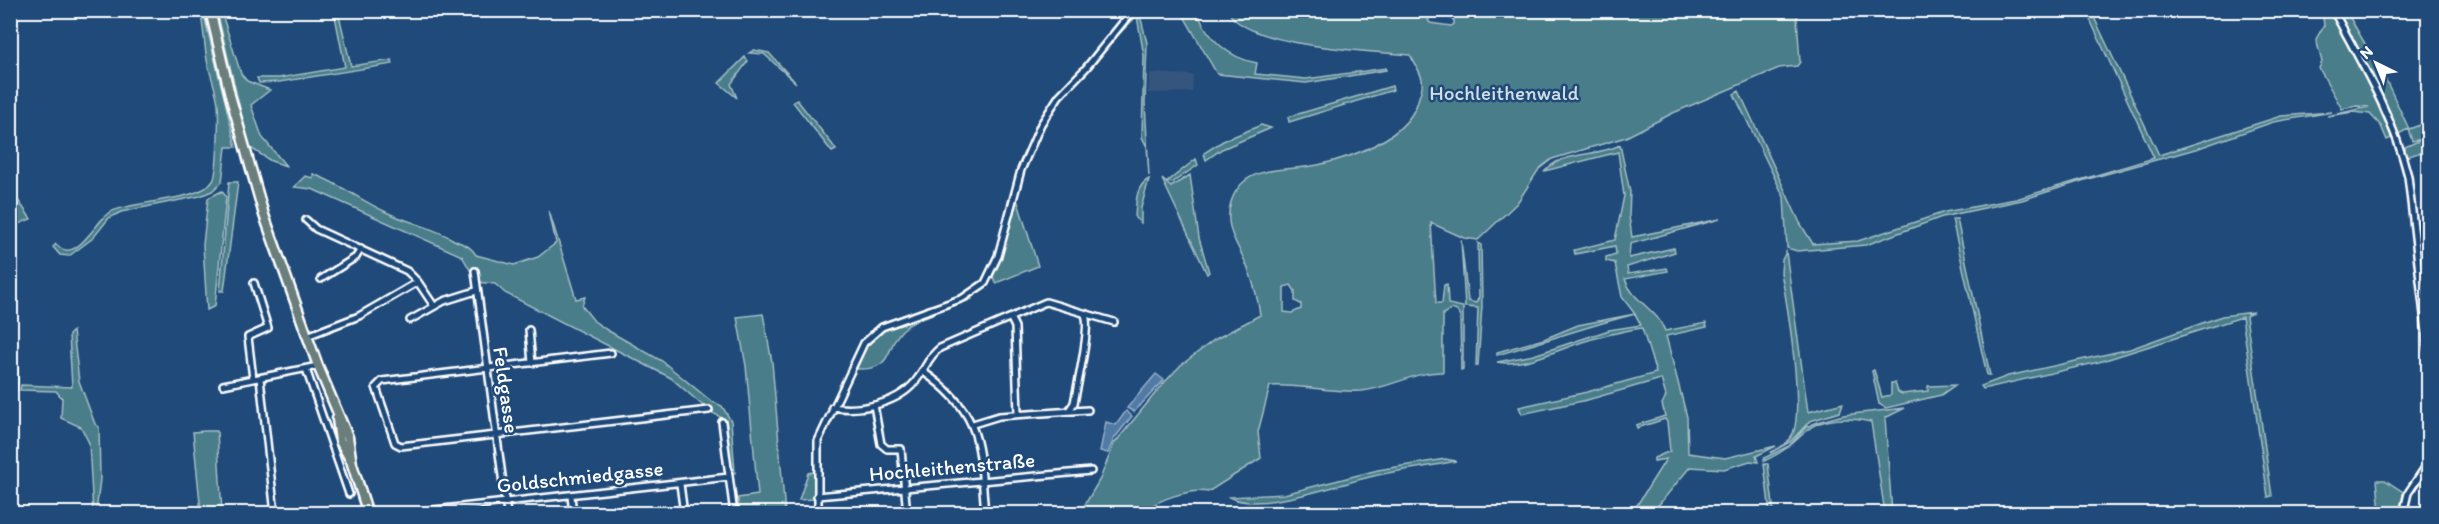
<svg xmlns="http://www.w3.org/2000/svg" width="2439" height="524" font-family="Itim,sans-serif">
<style>
.built{fill:#35557e}
.green{fill:#4a7d89;stroke:#a4bec4;stroke-width:1.5;fill-rule:evenodd}
.water{fill:#517aa5;stroke:#97afc9;stroke-width:1.5}
.lines{fill:none;stroke-linecap:round;stroke-linejoin:round}
.street-casing{stroke:#fff;stroke-width:10}
.primary-casing{stroke:#fff;stroke-width:13}
.street{stroke:#1f4a7a;stroke-width:5}
.primary{stroke:#6b7f7c;stroke-width:8}
.labels{text-anchor:middle;stroke-width:5;stroke-linejoin:round;paint-order:stroke}
.park-label{font-size:21px;fill:#d2dee2;stroke:#1f4a7a}
.street-label{font-size:21px;fill:#fff;stroke:#1f4a7a}
</style>
<rect width="100%" height="100%" fill="#1f4a7a"/>
<filter id="ink" filterUnits="userSpaceOnUse"><feTurbulence type="fractalNoise" baseFrequency=".0167" numOctaves="2"/><feDisplacementMap in="SourceGraphic" scale="12" xChannelSelector="R" yChannelSelector="G"/><feConvolveMatrix kernelMatrix="1 2 1 2 8 2 1 2 1" color-interpolation-filters="sRGB"/></filter>
<g filter="url(#ink)">
<!-- built -->
<path class="built" d="M1150,73l43,2 -1,17 -44,1z"/>
<!-- green -->
<path class="green" d="M200,11h3l33,136h-10l-4,35 -10,9 -12,5 -79,16 -12,6 -16,20 -24,18 -9,-1 -7,-8 3,-3c19,23 40,-24 54,-32 24,-12 91,-11 103,-31 5,-7 6,-66 5,-77 -2,-15 -8,-29 -11,-44 -3,-16 -3,-33 -7,-49z
M217,11h4l20,63 6,7 23,9 -19,15 11,32 24,29 -15,-5 -22,-14z
M334,11h4l13,55 41,-6 1,4 -114,18 -20,1 -2,-5h22l66,-11z
M1135,11h4l8,32 -2,60 4,73 -2,-29 -5,-10 2,-81 -7,-40 -32,32z
M1181,11h16c10,27 31,47 60,52l-2,11 51,5 80,-11v2l-80,13 -89,-9z
M1228,11h571l-2,7 3,44 -3,4 -18,2 -106,45 -47,24 -74,22 -13,10 -22,34 -39,37 -14,-2 -33,-15 5,80h6l2,-18 3,-1 1,20 15,3v62l-2,1 -1,-54 -3,-5 -6,-2 -8,5v58c-28,-1 -52,16 -81,19 -31,2 -61,-7 -92,-5l-12,46 3,26 -53,34c-17,-4 -53,8 -66,21h-62l20,-34 14,-35 48,-59 18,-19 34,-26 46,-25c-2,-16 -7,-34 -13,-49 -9,-22 -24,-38 -16,-64 13,-40 55,-30 87,-37 35,-8 93,-28 101,-68 2,-5 4,-12 3,-18 -2,-8 -8,-17 -12,-24 -39,-4 -165,-8 -182,-44zM1434,14l20,6v4l-3,2 -21,-3 -2,-3zM1291,285l4,6v10l6,3v5l-9,4 -8,-1v-25z
M2086,11h5l68,144 122,-39 51,-4 -59,10 -74,26 -111,31 -66,21 -80,17 -76,28 -69,6 -10,-3 -3,-51 -50,-103 5,-3 61,132 13,21 45,-3 87,-29 71,-13 138,-41z
M2322,11h24l39,67 24,51 19,-7v28l-22,7 -1,-10 18,-8 -11,2 -4,-12 -21,11 -6,-14 -11,-12 -16,-2 -27,4 42,-9 -12,-1 -15,3 -23,-41 3,-6 -6,-23 8,-14z
M754,50l15,3 27,30 -32,-29 -15,-1z
M745,57l3,4 -17,23 6,14 -18,-15z
M1392,86l1,4 -104,32 -1,-5z
M797,100l35,44 4,6 -4,2 -39,-50z
M1261,125l10,3 -49,21 -16,11 -2,-7 19,-12z
M1620,145l10,47 -1,24 3,21 88,-18 -90,25 -1,14 45,-10 1,4 -48,15 1,7 39,-6 1,3 -43,8c7,22 33,31 40,52l41,-8 1,4 -41,9 21,81 1,36 37,5 51,-12 -20,10 2,6 -8,-1 -26,8 -34,-2 -38,46h-20l34,-54 -12,2v-3l16,-7 -3,-29 -2,-3 -28,9 -1,-3 29,-9 -3,-12 4,-8 -5,-17 -74,21 -65,14 -3,-7 68,-15 69,-19 -14,-45c-15,2 -31,6 -46,10 -30,7 -68,30 -99,24l37,-7 75,-25 32,-5 -6,-11c-47,12 -92,28 -138,41v-3l47,-13 34,-14 57,-11 -13,-17 -7,-34 -9,-2v-4l10,-3 -1,-8 -40,8 -1,-4 41,-10 9,-44 -6,-44 -73,19c17,-20 52,-14 75,-26z
M1196,159l2,6 -26,18 -5,-1z
M313,174c26,9 48,27 73,38 23,11 47,15 68,28 10,5 16,5 22,15l38,10 24,-8 18,-14 -7,-32 27,88 9,-2 -3,9 12,15 13,9 55,31 49,40 11,5 9,15 4,52h-3l-8,-54 -15,-8 -38,-33 -166,-85 -10,-9 -18,-2 -15,-26 -150,-67 -18,-2 11,-11 8,2z
M1190,175l9,63 10,34 -2,2 -45,-95 9,8z
M1149,179l-8,29v15l-6,-5c1,-14 0,-32 14,-39z
M229,182h9l-14,109h-4z
M11,190l20,29 -20,8 -1,-37z
M222,191l4,6 -11,109 -8,4 -4,-65 5,-47z
M1016,196l22,70 -42,17 -4,-8z
M1952,219h5l33,156h-3z
M1461,240l7,61 8,2 3,-6 -1,-54 3,2 1,61 -4,59 -2,1 2,-58 -13,-1z
M1786,252l22,160 35,-9 -3,9 -30,9 -20,21 -20,11c8,-5 18,-9 22,-18 13,-22 -5,-134 -11,-162l1,-13z
M971,297l1,2c-21,9 -46,15 -65,27 -25,18 -8,45 -52,43 5,-11 9,-25 18,-33 19,-17 73,-30 98,-39z
M2254,312l-8,4 26,180 -4,1 -26,-180 -143,45 -116,27 -2,-3 27,-10 122,-27 92,-33z
M763,314l9,48 13,151h-47v-15l20,-3 -12,-129 -9,-49z
M73,331l6,50 16,43 4,3 1,52 -4,34h-3l-4,-70 -8,-16 -20,-9 1,-20 -6,-7 -36,-1 1,-5 51,2 -3,-52z
M18,368v17l-7,26v-26l3,-15z
M1874,370l8,27 9,-2v-12h4l3,9 4,2 26,-3v-5l27,-1 -14,10 -55,13 -7,-4 -7,-33z
M1905,408l-20,10 7,95h-7l-14,-91c-19,-5 -49,-5 -65,9 -15,14 -22,21 -42,30v-3l25,-12 17,-19 12,-5 25,-7z
M206,431h11l5,82h-21l-8,-81z
M1445,459l11,2c-26,6 -52,8 -78,14 -34,7 -118,39 -149,22l55,-3 94,-24z
M1764,464h4l6,49h-4z
M814,472v27l-15,1 9,-27z
M2377,480h8l18,12 -2,21h-21z"/>
<!-- water -->
<path class="water" d="M1156,374l8,6 -30,32 -7,-4z
M1126,411l6,5 -18,23 -6,14 -8,-2 6,-29 10,3z"/>
<g class="lines">
<!-- street casing -->
<g class="street-casing">
<path id="street" d="M2333,10c29,54 60,106 75,166l20,174
M306,220l10,9 91,42 11,11 16,24
M475,271l32,243
M321,279l35,-22 5,-8
M1011,319l4,8 3,87
M410,320l34,-19 32,-10
M529,330l3,33
M307,336l52,-20 59,-34
M611,353l-229,28 -6,6 19,56 6,3 308,-36
M306,369l43,125
M922,371c62,42 57,75 63,143
M260,378l15,136
M253,379l-5,-42 20,-9 -14,-45
M223,385l95,-19
M874,405l7,39 6,5h14l6,65
M832,407c29,5 69,-4 86,-29 8,-11 11,-22 22,-30l106,-46 68,20
M1070,409l4,-6c3,-16 17,-76 11,-88
M722,422l12,92
M973,424l26,-8 89,-6
M680,484l4,30
M571,496l2,18
M817,496l274,-25
M398,514l331,-37
M818,514v-73l46,-98 18,-16 81,-29 22,-15 13,-27 23,-86 20,-46 18,-28 27,-28 47,-58
M2403,514l5,-21 20,-30"/>
</g>
<!-- primary casing -->
<g class="primary-casing">
<path id="primary" d="M210,10l20,85 34,120 54,151 30,71 4,27 16,50
M337,419l3,22 12,22"/>
</g>
<!-- street -->
<use href="#street" class="street"/>
<!-- primary -->
<use href="#primary" class="primary"/>
</g>
</g>
<g class="labels">
<!-- park labels -->
<g class="park-label">
<text x="1504" y="100">Hochleithenwald</text>
</g>
<!-- street labels -->
<g class="street-label">
<text transform="translate(506 390) rotate(82)" y="7">Feldgasse</text>
<text transform="translate(952 467) rotate(-5)" y="7">Hochleithenstraße</text>
<text transform="translate(580 477) rotate(-6)" y="7">Goldschmiedgasse</text>
</g>
</g>
<!-- margin -->
<rect width="2439" height="524" fill="none" stroke="#1f4a7a" stroke-width="36"/>
<rect x="18" y="18" width="2403" height="488" fill="none" stroke="#fff" stroke-width="2" filter="url(#ink)"/>
<!-- north arrow -->
<g transform="translate(2376 63) rotate(317)" stroke="#1f4a7a" stroke-width="4.5" paint-order="stroke">
<path d="M0-4.5L10 22L0 15L-10 22Z" fill="#ffffff"/>
<text y="-9" font-size="16" font-weight="bold" text-anchor="middle" fill="#ffffff">N</text>
</g>
</svg>
